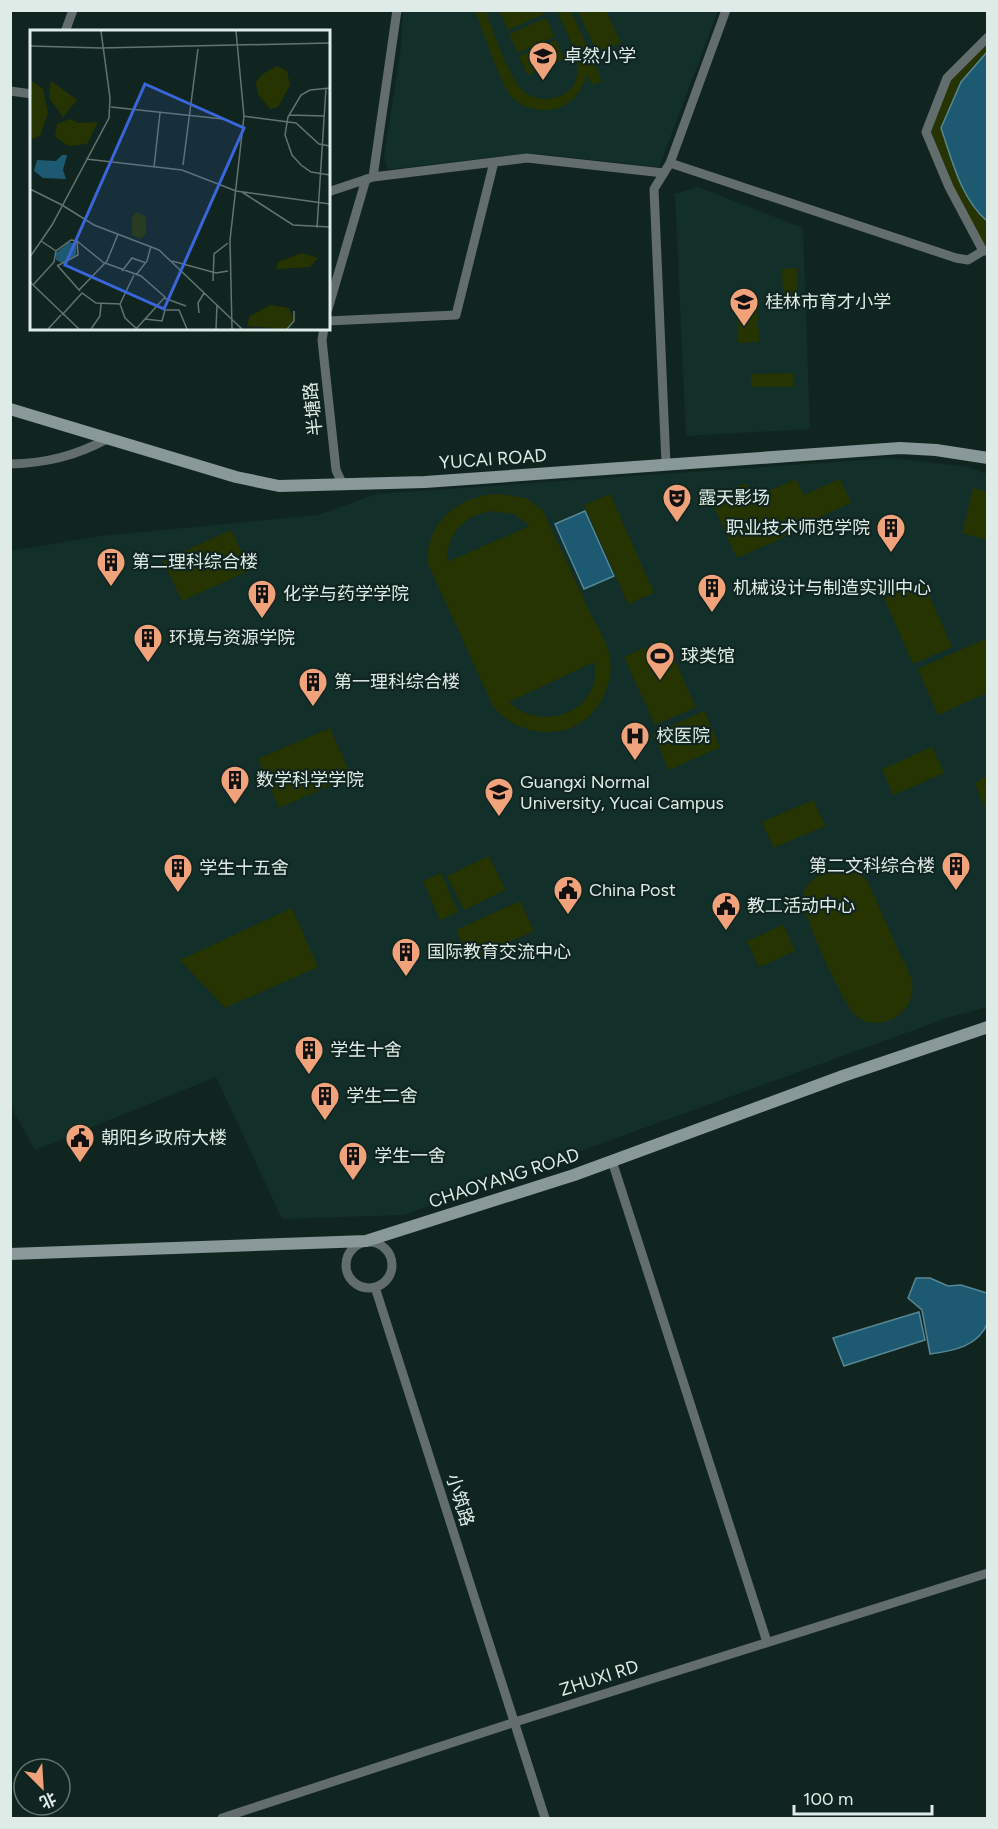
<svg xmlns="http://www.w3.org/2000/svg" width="998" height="1829" font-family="Figtree,'Noto Sans SC',sans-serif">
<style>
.built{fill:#122f29}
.green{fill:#263401;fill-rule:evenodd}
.water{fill:#1d5a71;stroke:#578694;stroke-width:1.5}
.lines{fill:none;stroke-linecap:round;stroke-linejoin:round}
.street{stroke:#636d6e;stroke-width:9}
.secondary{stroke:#89999a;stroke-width:12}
.labels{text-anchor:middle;stroke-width:4.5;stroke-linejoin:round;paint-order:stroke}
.poi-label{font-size:18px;fill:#dfebe7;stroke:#112520;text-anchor:start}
.street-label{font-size:18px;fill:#dfebe7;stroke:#112520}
.inset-road{fill:none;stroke:#637470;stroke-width:1.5}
.view{fill:#3a66da;fill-opacity:0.15;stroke:#3a66da;stroke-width:3}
.inset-edge{fill:none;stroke:#dfebe7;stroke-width:3}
</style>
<rect width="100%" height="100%" fill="#112520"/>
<!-- built -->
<path class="built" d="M403,11h315l-59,156 -128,-14 -139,16 -5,-1 -3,-12 17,-108z
M698,187l105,41 7,201 -124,7 -11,-242z
M893,458l75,9 19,7v533l-37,10 -546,198 -122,4 -66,-142 -181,73 -25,-45 1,-554 90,-15 217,-21 59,-21z"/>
<!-- green -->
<path class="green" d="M475,11h11c5,17 25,69 37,80 8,7 21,10 31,7 44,-12 14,-62 3,-87h14l31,70 -10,4 -5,-11c-5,17 -15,31 -33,35 -14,3 -33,-1 -43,-13 -10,-12 -29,-67 -36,-85z
M542,11l2,3 -36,16 -8,-18z
M578,11h28l15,32 -24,10z
M546,18l8,19 -36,16 -9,-19z
M987,37v214h-4l-57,-119 21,-54z
M556,40l8,19 -36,16 -9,-19z
M797,268v30h-14l-1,-29z
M757,308l2,34 -21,1 -2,-34z
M793,373v14h-42v-13z
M796,479l8,16 36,-16 11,24 -38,17 1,4 -77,34 -27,-60 35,-15 8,15z
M973,488l14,4v48l-25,-7z
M500,494l26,4 17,13c16,33 31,67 46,100 7,14 18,30 21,46 5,33 -18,70 -52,74 -25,4 -49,-5 -65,-25l-65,-142c-4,-41 32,-70 72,-70zM492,511l22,3 16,12 -83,36c0,-29 17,-47 45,-51zM594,662c10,48 -51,73 -85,40z
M610,494l44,99 -26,11 -44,-99z
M231,530l19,40 -68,31 -19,-40z
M923,581l29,66 -39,17 -29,-66z
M987,638v55l-49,22 -20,-46z
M665,639l31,68 -41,18 -31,-68z
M704,711l16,36 -51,23 -16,-36z
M330,728l21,48 -72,32 -21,-49z
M932,747l12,26 -51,22 -11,-26z
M987,775v37l-12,-28z
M813,800l12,26 -51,22 -12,-26z
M489,856l16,34 -41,20 -17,-34z
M835,869l22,4 10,7c11,24 21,48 32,72 4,9 11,20 13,29 5,31 -30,53 -55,36 -12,-8 -56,-105 -54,-119 2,-17 17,-25 32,-29z
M441,873l17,39 -18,8 -17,-39z
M520,901l14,30 -65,29 -13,-30z
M292,908l26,59 -93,41 -45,-48z
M783,925l12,26 -36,16 -12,-26z"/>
<!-- water -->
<path class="water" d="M987,52l1,169h-1c-26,-22 -35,-61 -46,-93l20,-46z
M585,511l29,65 -30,13 -29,-65z
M916,1278h14l18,8 13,-1 26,8c1,8 3,21 1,29 -9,24 -34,29 -58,32l-8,-44 -14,-12z
M919,1312l6,28 -81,26 -11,-28z"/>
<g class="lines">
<!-- street -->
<path class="street" d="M65,32l8,-22
M988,37l-41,41 -21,54 23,55 34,64h5
M10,91l22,3
M670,163l286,95 12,2 15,-9
M373,177l24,-167
M328,192l45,-15 154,-19 137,15
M328,309l38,-130
M328,321l128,-6 38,-153
M324,328l-2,12 14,130 7,15
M10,464c37,-1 65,-8 97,-25
M666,464l-12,-275 16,-26 56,-153
M612,1161l155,481
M346 1265a23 23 0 1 1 46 0a23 23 0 1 1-46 0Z
M375,1287l170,531
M222,1818l290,-95 476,-150"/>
<!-- secondary -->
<path class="secondary" d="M10,409l226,68 43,9 146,-4 475,-34 36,2 52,8
M10,1254l356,-13 208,-66 269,-99 145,-49"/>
</g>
<!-- icons -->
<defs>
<g id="school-pin" transform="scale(1.5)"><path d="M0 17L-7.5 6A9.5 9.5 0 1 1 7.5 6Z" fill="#f0a27a" stroke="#112520"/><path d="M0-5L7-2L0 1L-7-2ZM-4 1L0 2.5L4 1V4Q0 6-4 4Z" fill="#111"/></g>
<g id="theatre-pin" transform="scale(1.5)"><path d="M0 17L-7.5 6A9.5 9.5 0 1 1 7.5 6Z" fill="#f0a27a" stroke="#112520"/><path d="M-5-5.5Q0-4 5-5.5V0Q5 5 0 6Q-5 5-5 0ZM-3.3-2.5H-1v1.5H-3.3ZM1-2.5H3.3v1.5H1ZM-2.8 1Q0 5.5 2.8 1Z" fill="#111"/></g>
<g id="building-pin" transform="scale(1.5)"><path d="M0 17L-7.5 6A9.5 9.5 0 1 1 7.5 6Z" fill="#f0a27a" stroke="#112520"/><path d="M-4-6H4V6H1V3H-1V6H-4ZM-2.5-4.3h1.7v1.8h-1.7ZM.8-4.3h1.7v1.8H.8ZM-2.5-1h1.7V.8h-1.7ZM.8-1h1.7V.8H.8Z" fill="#111"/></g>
<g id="stadium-pin" transform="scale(1.5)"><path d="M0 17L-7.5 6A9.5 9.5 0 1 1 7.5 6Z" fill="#f0a27a" stroke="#112520"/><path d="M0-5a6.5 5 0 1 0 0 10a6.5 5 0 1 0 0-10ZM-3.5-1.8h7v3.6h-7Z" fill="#111"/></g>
<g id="hospital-pin" transform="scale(1.5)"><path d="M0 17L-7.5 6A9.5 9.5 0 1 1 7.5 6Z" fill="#f0a27a" stroke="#112520"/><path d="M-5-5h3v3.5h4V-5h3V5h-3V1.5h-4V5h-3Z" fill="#111"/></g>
<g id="university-pin" transform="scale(1.5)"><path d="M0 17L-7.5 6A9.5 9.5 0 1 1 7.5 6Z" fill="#f0a27a" stroke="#112520"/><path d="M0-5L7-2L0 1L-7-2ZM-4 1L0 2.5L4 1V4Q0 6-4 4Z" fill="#111"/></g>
<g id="civic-pin" transform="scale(1.5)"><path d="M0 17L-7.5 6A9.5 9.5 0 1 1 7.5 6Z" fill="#f0a27a" stroke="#112520"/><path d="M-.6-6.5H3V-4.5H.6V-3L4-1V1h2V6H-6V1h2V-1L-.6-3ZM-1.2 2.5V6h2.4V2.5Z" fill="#111"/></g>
</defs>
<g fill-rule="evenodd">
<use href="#school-pin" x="543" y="56"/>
<use href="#school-pin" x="744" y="302"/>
<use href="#theatre-pin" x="677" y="498"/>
<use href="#building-pin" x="891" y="528"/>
<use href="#building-pin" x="111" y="562"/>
<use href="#building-pin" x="712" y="588"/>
<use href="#building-pin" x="262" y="594"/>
<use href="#building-pin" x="148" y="638"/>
<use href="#stadium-pin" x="660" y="656"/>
<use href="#building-pin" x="313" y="682"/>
<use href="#hospital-pin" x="635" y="736"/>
<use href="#building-pin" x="235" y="780"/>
<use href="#university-pin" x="499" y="792"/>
<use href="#building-pin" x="956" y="866"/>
<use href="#building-pin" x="178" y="868"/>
<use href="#civic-pin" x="568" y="890"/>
<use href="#civic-pin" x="726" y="906"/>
<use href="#building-pin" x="406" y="952"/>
<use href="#building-pin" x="309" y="1050"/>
<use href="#building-pin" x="325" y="1096"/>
<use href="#civic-pin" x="80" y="1138"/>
<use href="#building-pin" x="353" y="1156"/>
</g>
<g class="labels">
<!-- poi labels -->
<g class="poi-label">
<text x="564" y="62">卓然小学</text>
<text x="765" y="308">桂林市育才小学</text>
<text x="698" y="504">露天影场</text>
<text x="870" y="534" text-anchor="end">职业技术师范学院</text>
<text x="132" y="568">第二理科综合楼</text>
<text x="733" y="594">机械设计与制造实训中心</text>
<text x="283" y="600">化学与药学学院</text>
<text x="169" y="644">环境与资源学院</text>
<text x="681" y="662">球类馆</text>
<text x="334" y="688">第一理科综合楼</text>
<text x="656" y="742">校医院</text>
<text x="256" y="786">数学科学学院</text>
<text x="520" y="788">Guangxi Normal<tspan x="520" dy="21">University, Yucai Campus</tspan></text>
<text x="935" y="872" text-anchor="end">第二文科综合楼</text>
<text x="199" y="874">学生十五舍</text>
<text x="589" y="896">China Post</text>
<text x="747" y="912">教工活动中心</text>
<text x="427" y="958">国际教育交流中心</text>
<text x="330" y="1056">学生十舍</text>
<text x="346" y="1102">学生二舍</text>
<text x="101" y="1144">朝阳乡政府大楼</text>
<text x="374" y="1162">学生一舍</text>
</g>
<!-- street labels -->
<g class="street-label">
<text transform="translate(313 409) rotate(-96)" y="6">半塘路</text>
<text transform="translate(493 459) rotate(-4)" y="6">YUCAI ROAD</text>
<text transform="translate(504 1178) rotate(-18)" y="6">CHAOYANG ROAD</text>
<text transform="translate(460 1500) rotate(73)" y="6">小筑路</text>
<text transform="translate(599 1678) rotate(-18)" y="6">ZHUXI RD</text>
</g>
</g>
<!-- overview -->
<g transform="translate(30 30)">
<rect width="300" height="300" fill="#112520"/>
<path d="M247,36l10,5 3,14 -12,22 -8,2 -12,-15 -2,-11 5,-8zM0,50l13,9 5,24 -8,23 -10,4zM21,51l26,19 -14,17 -14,-19zM40,89l8,4 20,-1 -11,22 -18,2 -14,-9 2,-13zM107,182l9,5v17l-6,5 -8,-4v-18zM272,223l16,5 -8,9 -34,2 2,-7zM241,275l18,3 5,13 -9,8 -38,-3 3,-10z" fill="#263401"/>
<path d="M32,125h5l-4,15 3,9 -23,-1 -9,-7 3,-11 19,1zM39,212l7,2v11l-14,8 -6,-3v-7z" fill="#1d5a71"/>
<path class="inset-road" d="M0,16l71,2 229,-5M300,58l-20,2 -9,5 -13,22 -3,18 7,20 9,10 10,7 19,3M81,77l112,12M259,85l36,1M213,86l53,7 23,21 11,2M56,129l96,11 54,21 94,13M153,135l15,-116M124,137l6,-54M0,159l32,16M212,162l51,33 37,2M32,175l32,20 65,25 83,79M287,198l9,-140M11,211l15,10M47,211l27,22M0,227l22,-32 57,-107 1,-20 -9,-67M142,231l44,12 12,-2M75,233l36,13 24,21 -29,32M27,235l23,26M92,241l10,-13 14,5M106,245l11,-14 4,-15M183,251l1,-27 14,-11M0,252l49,47M3,255l21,-23 2,-11 15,-11 6,1 1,14 -21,11M49,260l28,-29 11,-27M134,268l22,8M90,274l5,14 12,11M169,283l-1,-10 6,-10M32,285l20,-22 14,10 24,1 14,-29M115,289l17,2 3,-11h14l8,19M18,299l13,-14M61,299l9,-13 1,-12M186,299l1,-24M202,299l-2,-89 14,-124 -8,-85M257,299l7,-8v-10"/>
<path class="view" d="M115,54l99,44 -80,181 -99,-44z"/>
<rect width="300" height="300" class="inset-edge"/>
</g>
<!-- border -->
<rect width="998" height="1829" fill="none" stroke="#dfebe7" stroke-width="24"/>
<!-- north arrow -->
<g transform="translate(42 1787) rotate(156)"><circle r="28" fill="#112520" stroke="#637470" stroke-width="1.5"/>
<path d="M0-4.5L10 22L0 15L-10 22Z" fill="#f0a27a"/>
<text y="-9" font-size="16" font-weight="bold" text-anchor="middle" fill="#dfebe7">北</text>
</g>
<!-- scale -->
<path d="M794 1805v9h138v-9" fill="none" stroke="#dfebe7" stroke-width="3"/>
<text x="803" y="1805" font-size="18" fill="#dfebe7" stroke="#112520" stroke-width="4.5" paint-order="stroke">100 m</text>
</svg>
